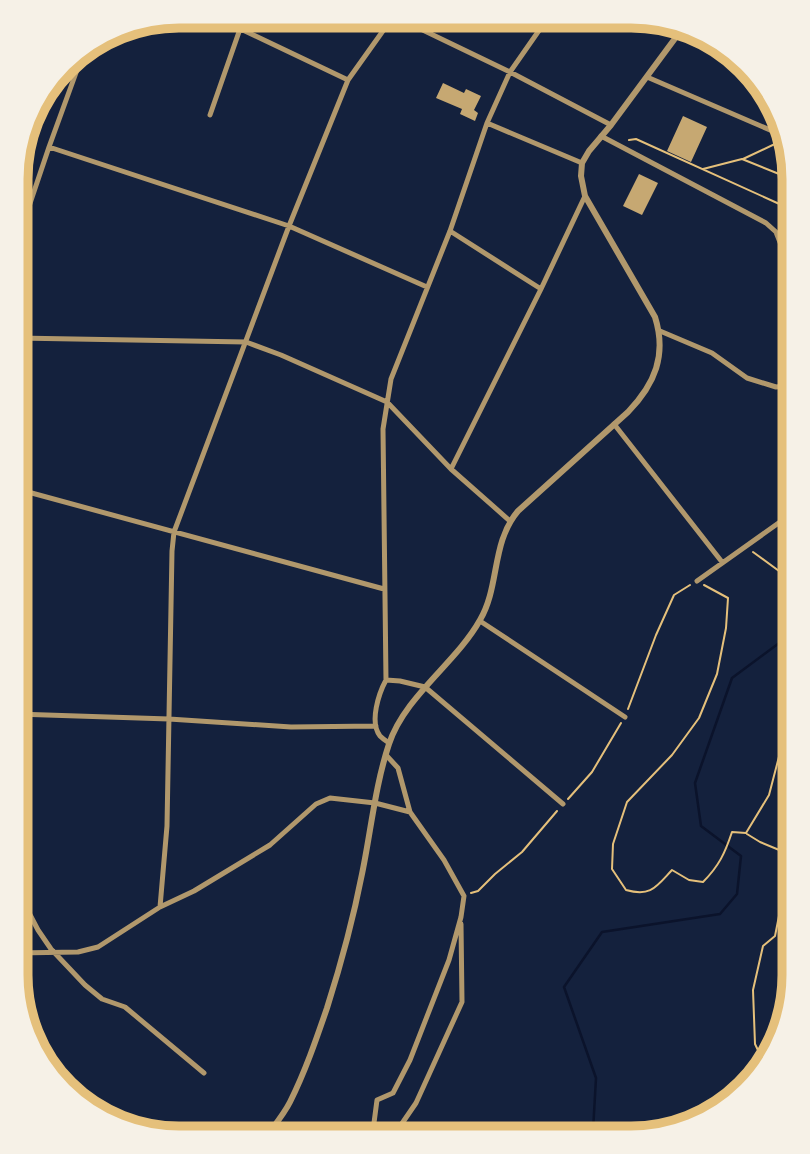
<svg xmlns="http://www.w3.org/2000/svg" width="810" height="1154" font-family="'DM Sans',sans-serif">
<style>
.lines{fill:none;stroke-linecap:round;stroke-linejoin:round}
.stream{stroke:#0b132b;stroke-width:2.5}
.building{fill:#c6a872}
.path{stroke:#e5c07b;stroke-width:2}
.minor{stroke:#b1986c;stroke-width:5}
.tertiary{stroke:#b1986c;stroke-width:6}
.rim{fill:none;stroke:#e5c07b;stroke-width:9}
</style>
<rect width="100%" height="100%" fill="#14213d"/>
<g class="lines">
<!-- stream -->
<path class="stream" d="M588,1138l5,-7 3,-53 -32,-91 38,-55 118,-18 17,-20 4,-38 -40,-30 -6,-43 37,-105 62,-46"/>
</g>
<!-- building -->
<path class="building" d="M443,83l21,10 2,-4 15,7 -7,14 4,3 -3,8 -15,-7 2,-5 -26,-11z
M683,116l24,11 -16,35 -24,-11z
M639,174l19,9 -16,32 -19,-9z"/>
<g class="lines">
<!-- path -->
<path class="path" d="M629,140l7,-1 150,68 8,-1
M743,159l36,-17
M703,169l39,-10 52,21
M786,206l8,-28
M753,552l41,30
M704,585l24,13 -2,30 -9,46 -18,44 -27,37 -45,47 -14,42 -1,25 14,21c25,7 30,-3 46,-20l17,10 14,2c16,-16 22,-29 29,-50l14,1 23,-38 18,-69 7,-7
M628,709l28,-74 18,-40 16,-10
M568,799l24,-27 29,-49
M747,834l13,8 24,10 6,9 -15,75 -12,10 -10,44 2,54 11,23
M471,893l7,-2 17,-17 27,-22 35,-41"/>
<!-- minor -->
<path class="minor" d="M404,21l106,51 101,53
M228,23l120,57
M647,77l137,59
M210,115l30,-86
M487,123l95,40
M601,136l165,87 10,9 18,46
M49,147l240,79 138,61
M450,231l91,58
M17,242l32,-95 36,-99
M660,331l52,22 35,25 29,9 18,-2
M17,338l229,4 35,13 106,47 64,67 59,52
M614,424l108,138
M451,469l90,-180 44,-93
M17,489l367,100
M697,581l97,-69
M480,621l145,96
M386,680l-3,-251 8,-50 59,-148 37,-108 23,-51 37,-53
M16,714l153,5 122,8 85,-1
M389,743c-3,-2 -6,-4 -9,-7 -11,-14 -1,-43 6,-56l14,1 25,6 138,117
M386,755l12,13 12,44
M16,888l22,42 13,19 34,36 17,14 23,8 79,66
M160,907l7,-81 5,-275 2,-19 115,-306 59,-146 42,-59
M16,953l62,-1 20,-5 62,-40 34,-16 76,-46 46,-41 14,-6 45,5 35,9 34,48 20,36 -3,21 -12,43 -39,100 -17,33 -16,7 -5,38
M392,1138l24,-35 46,-101 -1,-78"/>
<!-- tertiary -->
<path class="tertiary" d="M266,1137c8,-11 18,-23 24,-35 15,-30 26,-62 37,-94 14,-44 26,-88 35,-134 9,-43 13,-88 27,-130 16,-48 67,-81 91,-124 20,-34 11,-77 38,-109l110,-99c27,-28 39,-57 27,-95l-70,-121 -4,-20 1,-13 7,-12 22,-26 71,-96"/>
</g>
<!-- crop -->
<path d="M0 0H810V1154H0ZM179 28H631A151 151 0 0 1 782 179V975A151 151 0 0 1 631 1126H179A151 151 0 0 1 28 975V179A151 151 0 0 1 179 28Z" fill="#f6f1e7" fill-rule="evenodd"/>
<path class="rim" d="M179 28H631A151 151 0 0 1 782 179V975A151 151 0 0 1 631 1126H179A151 151 0 0 1 28 975V179A151 151 0 0 1 179 28Z"/>
</svg>
